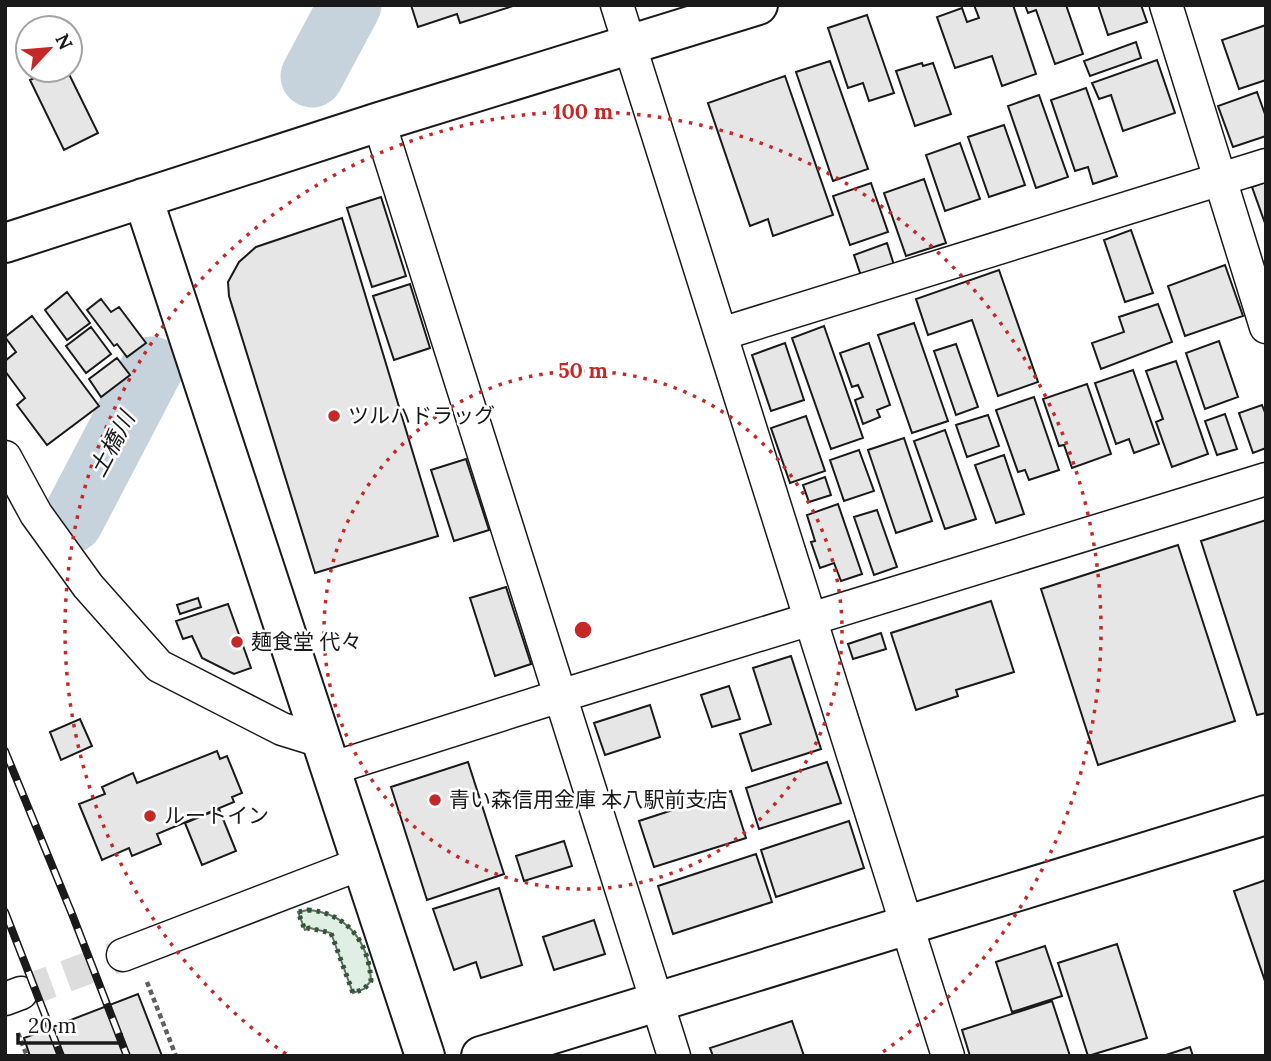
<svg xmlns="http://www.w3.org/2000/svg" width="1271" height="1061" font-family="Lora,'Noto Sans JP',serif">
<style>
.green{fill:#e0efe3;stroke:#6a6a6a;stroke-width:2}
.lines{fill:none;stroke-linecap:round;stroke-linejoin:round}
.river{stroke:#c6d2dc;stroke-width:63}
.building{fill:#e6e6e6;stroke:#1a1a1a;stroke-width:2}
.minor-tunnel{stroke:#ddd;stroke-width:32;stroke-dasharray:32 16;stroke-linecap:butt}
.minor-casing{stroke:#1a1a1a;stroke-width:35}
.tertiary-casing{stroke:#1a1a1a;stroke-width:42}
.path{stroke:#5f5f5f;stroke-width:4.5;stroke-dasharray:5 3.5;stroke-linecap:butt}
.minor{stroke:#fff;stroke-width:32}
.tertiary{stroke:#fff;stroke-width:38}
.rail-casing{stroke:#1a1a1a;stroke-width:8}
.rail{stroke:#fff;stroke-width:5;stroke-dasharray:16;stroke-linecap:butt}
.hedge{stroke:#2b5a34;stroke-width:5;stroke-dasharray:3.5 5;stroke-linecap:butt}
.ring{fill:none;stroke:#c62828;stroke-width:3.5;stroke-dasharray:3.5 7}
.poi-dot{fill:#c62828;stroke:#fff;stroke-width:2.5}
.labels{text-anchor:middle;stroke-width:5;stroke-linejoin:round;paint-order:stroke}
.poi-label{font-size:21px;fill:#1a1a1a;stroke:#fff;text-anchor:start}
.water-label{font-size:23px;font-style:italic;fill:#1a1a1a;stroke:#fff}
.centre{fill:#c62828;stroke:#fff;stroke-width:3.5}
.ring-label{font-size:21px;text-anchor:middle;font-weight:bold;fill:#c62828;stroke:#fff;stroke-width:5;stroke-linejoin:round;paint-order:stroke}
</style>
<rect width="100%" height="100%" fill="#fff"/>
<!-- green -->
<path class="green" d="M308,910c39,3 61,32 63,71l-7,8 -11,4 -22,-60 -21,-5 -5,2 -7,-18z"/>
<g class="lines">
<!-- river -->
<path class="river" d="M312,76l38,-71
M72,521l80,-153"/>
</g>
<!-- building -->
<path class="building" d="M411,5h105l-56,18 -3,-9 -39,13z
M974,5h39l23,69 -34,12 -10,-30 -37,12 -18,-51 25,-9 5,14 12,-4z
M1025,5h41l17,49 -28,10 -19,-54 -8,3z
M1098,5h43l6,17 -39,13z
M867,15l27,78 -25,8 -6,-18 -15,5 -20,-60z
M1266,25v55l-27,9 -17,-49z
M1136,42l5,16 -51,18 -6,-15z
M1157,60l18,53 -52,18 -12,-36 -12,4 -7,-16z
M830,61l38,108 -35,12 -37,-109z
M922,63l1,3 10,-3 18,51 -36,12 -19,-55z
M50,70h17l31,63 -34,17 -34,-70z
M785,76l48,139 -60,21 -5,-17 -18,7 -42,-123z
M1086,88l31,88 -24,8 -5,-17 -13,4 -24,-71z
M1257,92l9,25v19l-33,11 -15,-41z
M1039,95l29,82 -32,11 -28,-82z
M1004,125l21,60 -36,12 -21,-60z
M960,143l20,56 -35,12 -19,-56z
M924,179l22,64 -40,13 -22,-63z
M1266,182v44l-14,-39z
M871,183l17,49 -38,13 -17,-49z
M381,197l25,79 -34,11 -25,-79z
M342,218l96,318 -123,37 -86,-277 -1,-14 11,-20 17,-15z
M1131,230l22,63 -28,9 -21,-62z
M887,243l7,22 -33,11 -7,-21z
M1225,265l18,51 -58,20 -17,-50z
M999,270l39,112 -40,14 -26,-76 -44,15 -12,-36z
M410,284l20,64 -36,12 -21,-64z
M67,292l23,31 -23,17 -22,-30z
M101,299l10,13 8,-5 27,36 -19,14 -10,-13 -3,2 -27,-36z
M1158,304l14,38 -71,27 -9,-26 32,-11 -5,-15z
M32,316l67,90 -52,39 -30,-40 8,-7 -20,-27v-10l11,-9 -11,-15z
M914,323l34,98 -36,12 -34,-98z
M824,326l39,112 -32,11 -39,-111z
M91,327l20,27 -25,19 -20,-27z
M1219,341l19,56 -33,12 -19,-56z
M785,343l19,57 -33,11 -19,-56z
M869,343l21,62 -13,5 3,7 -17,7 -8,-24 8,-3 -5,-12 -6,2 -12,-34z
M956,344l22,63 -22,8 -22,-64z
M117,358l13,17 -29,22 -12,-18z
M1176,361l32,93 -36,13 -16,-45 7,-3 -17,-48z
M1133,370l26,74 -25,9 -5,-14 -13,5 -21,-61z
M1087,384l24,70 -39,14 -8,-23 -5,1 -16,-47z
M1034,397l25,73 -30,10 -4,-10 -7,2 -22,-62z
M1262,405l4,10v33l-13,5 -14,-40z
M1225,414l12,35 -20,6 -12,-34z
M988,415l11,31 -32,11 -11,-32z
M806,416l19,55 -35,12 -19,-55z
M945,430l31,89 -31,10 -31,-88z
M904,438l28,83 -36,12 -28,-83z
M859,450l15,41 -30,10 -14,-41z
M1004,455l20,59 -28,9 -21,-58z
M466,459l23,71 -35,11 -23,-71z
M825,477l6,18 -22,7 -6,-17z
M838,504l24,70 -21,7 -7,-18 -14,5 -9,-26 4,-1 -8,-26z
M877,510l20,57 -23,8 -20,-58z
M1266,520v193l-9,2 -56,-174z
M1178,545l57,176 -137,44 -57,-176z
M506,587l25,77 -36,12 -25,-78z
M198,598l3,9 -21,7 -3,-9z
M991,601l23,71 -58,18 2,6 -42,14 -25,-77z
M228,604l23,64 -17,6 -32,-16 -10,-22 -9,3 -7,-18z
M881,633l5,16 -33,10 -5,-15z
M791,656l30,93 -69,22 -12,-37 31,-10 -18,-56z
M729,686l11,33 -28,8 -11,-32z
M650,705l10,32 -55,18 -11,-32z
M80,719l12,27 -31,14 -11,-28z
M217,751l3,8 7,-3 15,37 -10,4 2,5 -77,32 4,10 -29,12 -3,-8 -27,12 -23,-56 26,-10 -3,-7 31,-14 4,10z
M468,762l36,112 -77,26 -36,-113z
M827,762l14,41 -82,26 -13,-41z
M731,791l15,47 -92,29 -15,-46z
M219,809l17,42 -34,14 -17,-42z
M849,821l15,47 -88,29 -15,-47z
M564,841l8,25 -48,15 -8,-25z
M756,854l16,48 -99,32 -15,-48z
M1266,880v101h-1l-31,-90z
M499,888l23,77 -41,13 -5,-16 -22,8 -21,-61z
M594,920l11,34 -51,16 -11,-33z
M1117,944l30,94 -59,18 -30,-93z
M1045,946l17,50 -50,16 -16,-50z
M138,994l24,62h-132l-6,-18z
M1052,1001l18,55h-100l-8,-26z
M792,1021l12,35h-91l-3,-8z
M1190,1047l3,9h-30z"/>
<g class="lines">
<!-- minor-tunnel -->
<path class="minor-tunnel" d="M21,993l102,-38"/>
<!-- minor casing -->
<g class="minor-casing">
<path id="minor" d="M617,5l331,1051
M1166,5l100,322
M379,122l295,934
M721,334l545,-169
M5,457l31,57 52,72 71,80 123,63 39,12
M330,769l230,-73 706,-217
M123,955l237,-91
M5,999l16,-6"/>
</g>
<!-- tertiary casing -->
<g class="tertiary-casing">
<path id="tertiary" d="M143,198l282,858
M5,243l374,-121 379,-117
M481,1056l785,-241"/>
</g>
<!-- path -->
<path class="path" d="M147,982l29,74
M18,1033l9,23"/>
<!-- minor -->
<use href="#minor" class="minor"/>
<!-- tertiary -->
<use href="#tertiary" class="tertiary"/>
<!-- rail casing -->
<g class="rail-casing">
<path id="rail" d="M5,751l67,163 55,142
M5,912l56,144"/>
</g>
<!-- rail -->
<use href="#rail" class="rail"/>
<!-- hedge -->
<path class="hedge" d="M308,910c39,3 61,32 63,71l-7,8 -11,4 -22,-60 -22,-5 -4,2 -7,-18z"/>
</g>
<!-- distance rings -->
<g class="ring">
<circle cx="583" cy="630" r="259"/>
<path d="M286 1054A518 518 0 1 1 880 1054"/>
</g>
<!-- markers -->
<g class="poi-dot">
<circle cx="334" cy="416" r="7"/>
<circle cx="237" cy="642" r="7"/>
<circle cx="435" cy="800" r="7"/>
<circle cx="150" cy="816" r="7"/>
</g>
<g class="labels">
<!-- poi labels -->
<g class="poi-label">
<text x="348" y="423">ツルハドラッグ</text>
<text x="251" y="649">麺食堂 代々</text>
<text x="449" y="807">青い森信用金庫 本八駅前支店</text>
<text x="164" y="823">ルートイン</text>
</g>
<!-- water labels -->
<g class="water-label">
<text transform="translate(112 444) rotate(-62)" y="8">土橋川</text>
</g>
</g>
<circle cx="583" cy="630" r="10" class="centre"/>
<g class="ring-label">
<text x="583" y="119">100 m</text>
<text x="583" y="378">50 m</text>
</g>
<!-- border -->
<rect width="1271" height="1061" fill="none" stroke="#1a1a1a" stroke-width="14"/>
<!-- north arrow -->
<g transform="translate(49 49) rotate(64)"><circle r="33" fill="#ffffff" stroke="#a3a3a3" stroke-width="2"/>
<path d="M0-5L12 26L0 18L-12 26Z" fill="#c62828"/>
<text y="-10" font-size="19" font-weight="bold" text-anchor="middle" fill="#1a1a1a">N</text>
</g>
<!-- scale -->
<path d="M18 1033v10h103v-10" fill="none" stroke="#1a1a1a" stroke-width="3.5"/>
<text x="28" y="1033" font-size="21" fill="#1a1a1a" stroke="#ffffff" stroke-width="5" paint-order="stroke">20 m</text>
</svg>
